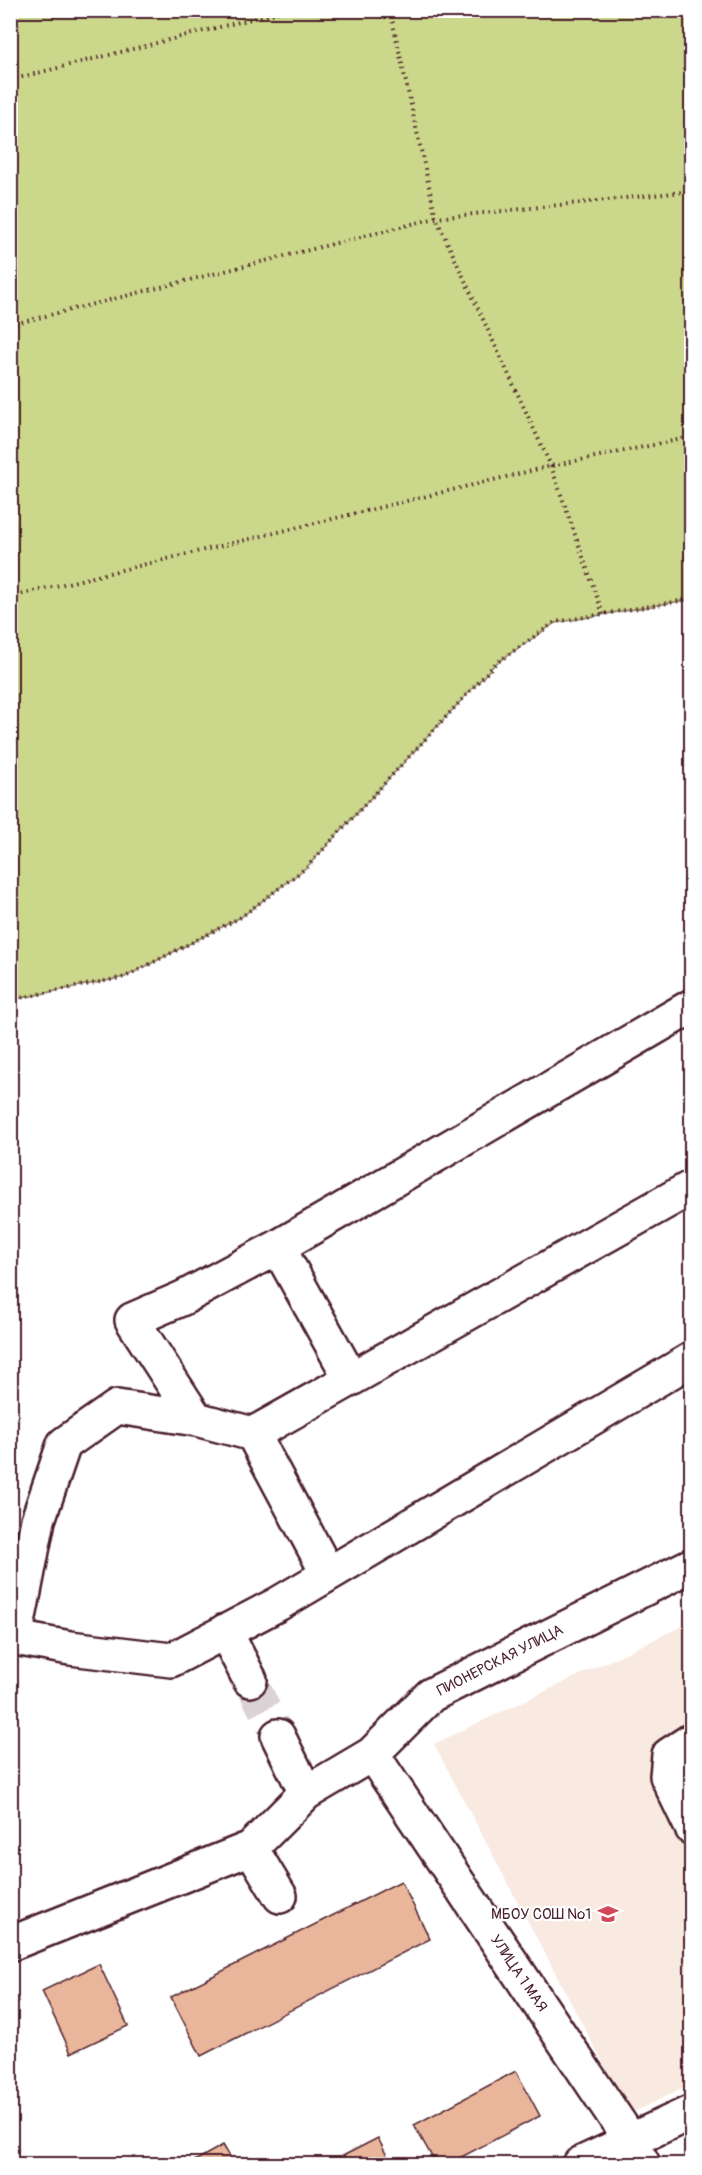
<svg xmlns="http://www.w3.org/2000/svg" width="702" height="2175" font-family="Pangolin,sans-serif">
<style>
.built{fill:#f8e9e1}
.green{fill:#cbd78a;stroke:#8a7b5a;stroke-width:1.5}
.building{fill:#e9b69b;stroke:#4a1f2b;stroke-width:1.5}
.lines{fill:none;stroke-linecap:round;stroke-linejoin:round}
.minor-tunnel{stroke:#dbd2d5;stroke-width:33;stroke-dasharray:33 16;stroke-linecap:butt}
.minor-casing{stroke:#4a1f2b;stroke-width:38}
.path{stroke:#4a1f2b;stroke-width:4;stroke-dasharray:1.5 4.5;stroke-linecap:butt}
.minor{stroke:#fff;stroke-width:33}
.labels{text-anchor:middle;stroke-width:4.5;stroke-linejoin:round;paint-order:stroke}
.street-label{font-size:15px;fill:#4a1f2b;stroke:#fff}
.poi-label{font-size:15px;fill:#4a1f2b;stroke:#fff;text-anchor:end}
</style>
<rect width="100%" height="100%" fill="#fff"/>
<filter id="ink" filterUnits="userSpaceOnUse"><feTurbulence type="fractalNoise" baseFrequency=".0167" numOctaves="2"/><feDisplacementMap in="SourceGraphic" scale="12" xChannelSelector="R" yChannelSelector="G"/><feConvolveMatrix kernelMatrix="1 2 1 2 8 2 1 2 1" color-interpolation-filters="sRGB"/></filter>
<g filter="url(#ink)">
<!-- built -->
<path class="built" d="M691,1622v462l-61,30 -196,-370z"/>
<!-- green -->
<path class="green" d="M11,10l680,1 1,588 -137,24 -60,41 -188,203 -66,50 -116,60 -114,23z"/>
<!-- building -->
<path class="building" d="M401,1881l29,58 -229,117 -30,-59z
M99,1964l29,62 -57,27 -29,-62z
M516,2071l24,45 -92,48h-12l-22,-39z
M378,2138l13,26h-64z
M223,2145l11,19h-45z"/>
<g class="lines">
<!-- minor-tunnel -->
<path class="minor-tunnel" d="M250,1680l28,56"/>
<!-- minor casing -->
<g class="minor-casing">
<path id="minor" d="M351,1379l-73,-132 414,-241
M196,1419l-64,-99 51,-22 95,-51
M328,1574l-75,-140 439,-247
M225,1631l25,49
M15,1638l23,-118 26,-76 53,-37 79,12 57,15
M10,1640l5,-2 55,10 101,12 107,-56 414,-245
M278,1736l28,57
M692,1740l-23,15 -2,21 25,52
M372,1754l259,387 12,23
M251,1848l29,48
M10,1944l241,-96 55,-55 66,-39 59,-59 261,-130
M580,2164l112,-52"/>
</g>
<!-- path -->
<path class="path" d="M390,10l46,208 115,248 52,148
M10,80l277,-70
M10,325l426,-107 256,-27
M10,597l541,-131 141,-29
M10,1000l115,-23 116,-60 66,-50 188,-203 60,-42 137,-23"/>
<!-- minor -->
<use href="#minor" class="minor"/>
</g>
</g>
<!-- icons -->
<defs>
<g id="school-bare" transform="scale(1.62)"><path d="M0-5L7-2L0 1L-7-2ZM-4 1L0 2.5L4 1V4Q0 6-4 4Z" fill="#d1495b" stroke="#fff" stroke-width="2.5" paint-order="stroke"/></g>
</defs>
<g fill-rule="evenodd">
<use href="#school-bare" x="608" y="1914"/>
</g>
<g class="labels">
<!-- street labels -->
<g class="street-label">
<text transform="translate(500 1660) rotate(-27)" y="5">ПИОНЕРСКАЯ УЛИЦА</text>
<text transform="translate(519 1973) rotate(56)" y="5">УЛИЦА 1 МАЯ</text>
</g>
<!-- poi labels -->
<g class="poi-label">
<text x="591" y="1919">МБОУ СОШ №1</text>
</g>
</g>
<!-- margin -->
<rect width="702" height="2175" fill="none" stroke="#fff" stroke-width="36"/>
<rect x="18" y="18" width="666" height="2139" fill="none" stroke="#4a1f2b" stroke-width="2" filter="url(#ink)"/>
</svg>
